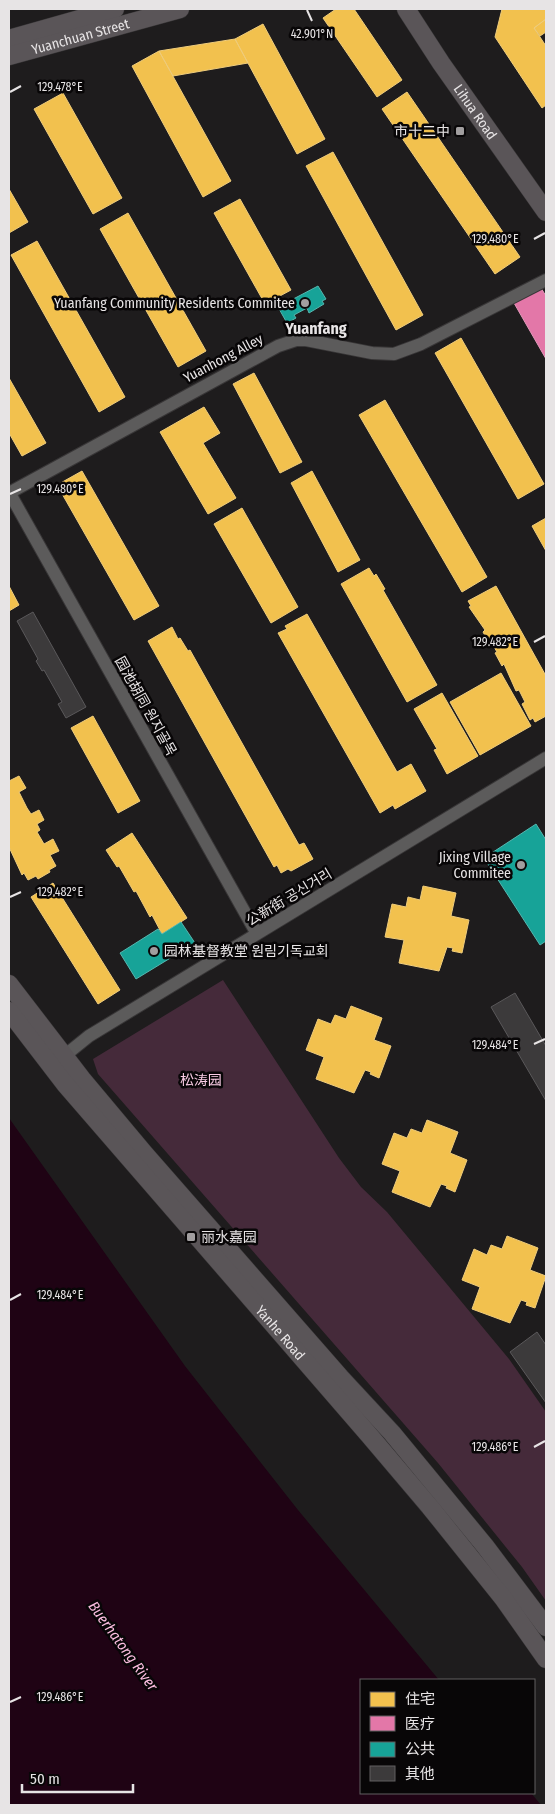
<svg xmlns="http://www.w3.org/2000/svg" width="555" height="1814" font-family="'Fira Sans Condensed','Noto Sans SC','Noto Sans KR',sans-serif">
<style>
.green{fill:#452a3a}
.water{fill:#1f0314}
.homes{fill:#f2c14e;stroke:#efcc7b}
.health{fill:#e377a8;stroke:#e498ba}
.public{fill:#17a398;stroke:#55b6af}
.building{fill:#3c3a3b;stroke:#5a585a}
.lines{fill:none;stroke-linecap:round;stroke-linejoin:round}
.street-casing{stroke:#383637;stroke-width:14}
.secondary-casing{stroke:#383637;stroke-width:19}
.street{stroke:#5c5b5b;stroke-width:12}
.secondary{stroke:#5a5558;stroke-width:18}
.ticks{fill:none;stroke:#e7e4e5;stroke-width:2}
.poi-dot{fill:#a19e9f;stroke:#080607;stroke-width:2}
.labels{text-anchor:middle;stroke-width:5;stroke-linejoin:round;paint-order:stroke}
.street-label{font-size:14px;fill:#e7e4e5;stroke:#080607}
.poi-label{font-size:14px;fill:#e7e4e5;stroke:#080607;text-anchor:end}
.park-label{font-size:14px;fill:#facce5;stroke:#080607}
.water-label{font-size:15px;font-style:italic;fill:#fabddf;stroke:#080607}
.quarter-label{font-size:16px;font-weight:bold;fill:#e7e4e5;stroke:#080607}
.ticks-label{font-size:12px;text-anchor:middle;fill:#e7e4e5;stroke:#080607;stroke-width:5;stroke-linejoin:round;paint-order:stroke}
</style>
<rect width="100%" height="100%" fill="#1e1c1d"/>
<!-- green -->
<path class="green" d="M223,980l116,178 22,29 26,25 122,147 37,53v189l-24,-34 -84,-104 -340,-389 -5,-15z"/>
<!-- water -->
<path class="water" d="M9,1118l176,248 113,144 141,170h-78v113h170l10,12h-532z"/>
<!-- homes -->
<path class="homes" d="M336,9h18l48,71 -25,17 -54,-79z
M502,9h44v10l-12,9 12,18v59l-4,3 -47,-71z
M546,19v13l-6,4 -6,-8z
M263,24l62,115 -28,15 -62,-115z
M235,39l13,24 -75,13 -14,-25z
M159,51l72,130 -28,16 -71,-131z
M407,92l113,165 -25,17 -113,-165z
M63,93l59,105 -29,16 -59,-105z
M333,152l90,163 -27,15 -90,-164z
M9,189l19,33 -19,11z
M240,199l51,91 -26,14 -51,-91z
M128,213l78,138 -28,16 -78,-138z
M37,241l88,156 -26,15 -88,-157z
M461,338l83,146 -26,15 -83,-146z
M254,373l48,89 -22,11 -47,-89z
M9,378l37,65 -24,13 -13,-23z
M385,400l102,177 -25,15 -103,-177z
M204,407l16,26 -17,10 33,55 -28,16 -48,-82z
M82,471l77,135 -25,14 -77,-135z
M312,471l48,89 -22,12 -47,-89z
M242,508l56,99 -27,16 -57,-99z
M546,518v33l-14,-25z
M369,568l5,8 2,-2 9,15 -2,1 54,95 -30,17 -66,-118z
M9,586l10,19 -10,6z
M496,586l50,90v40l-11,6 -2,-4 -3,2 -8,-16 3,-2 -6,-12 -3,1 -12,-27 -2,2 -7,-13 2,-1 -6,-10 -2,1 -6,-11 2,-2 -16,-23 2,-1 -3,-5z
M307,614l90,158 14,-8 15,27 -31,18 -2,-4 -13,8 -102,-180 9,-4 -2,-3z
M172,627l6,12 2,-1 8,13 2,-1 109,195 5,-2 9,16 -22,12 -3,-2 -7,4 -4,-8 -3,2 -126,-226z
M501,673l30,53 -51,29 -30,-53z
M442,693l36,63 -31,18 -13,-24 3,-1 -23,-40z
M93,716l47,85 -22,12 -47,-85z
M19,776l7,12 -7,4 8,16 4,6 8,-4 5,10 -7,4 3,6 -3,2 7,12 9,-5 6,12 -9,4 6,11 -7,4 1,2 -12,7 -2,-3 -8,4 -4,-7 -2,2 -13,-28v-66z
M132,833l55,85 -25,16 -10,-19 -2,2 -14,-26 -2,1 -15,-26 -2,1 -11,-17z
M53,883l67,107 -22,14 -67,-107z
M423,886l33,7 -5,23 18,4 -7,33 -10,-2 1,-3 -6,-1 -8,24 -40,-8 5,-23 -19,-3 7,-33 14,3 2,-10 12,3z
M351,1006l31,12 -8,22 17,6 -12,32 -9,-4 1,-2 -6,-2 -11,23 -38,-14 8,-22 -18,-7 12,-31 13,5 4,-9 11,4z
M427,1120l31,12 -8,21 17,7 -12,32 -9,-4 1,-2 -6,-2 -11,23 -38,-15 8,-21 -18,-7 12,-31 13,5 4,-9 11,4z
M507,1236l31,12 -8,22 16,6 -11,32 -9,-3 1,-3 -6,-2 -11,23 -38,-14 8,-22 -18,-7 12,-31 13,6 4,-10 11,4z"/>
<!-- health -->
<path class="health" d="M541,288l5,8v63l-32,-56z"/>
<!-- public -->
<path class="public" d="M318,286l8,13 -4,2 2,3 -15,9 -2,-5 -13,7 2,3 -9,5 -9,-16z
M536,824l10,16v101l-6,4 -56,-87z
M181,922l14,21 -59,36 -16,-26 38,-24 4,5z"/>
<!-- building -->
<path class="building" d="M33,612l53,95 -20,11 -8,-14 4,-2 -18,-32 -2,1 -6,-10 2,-2 -21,-38z
M515,993l31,53v55l-55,-94z
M537,1332l9,13v58l-36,-51z"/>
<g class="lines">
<!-- street casing -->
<g class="street-casing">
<path id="street" d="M9,492l248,442
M9,493l269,-147 18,-6h10l66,13 22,1 27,-10 125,-64
M58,1061l31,-25 457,-278"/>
</g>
<!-- secondary casing -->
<g class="secondary-casing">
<g id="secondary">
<path id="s1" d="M406,9l35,54 105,149"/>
<path d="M9,39l106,-30"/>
<path id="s2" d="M9,56l171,-47"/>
<path d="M9,984l73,95 62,74 196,224 52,56 93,113 61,81"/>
<path id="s3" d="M9,1011l56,73 304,351 61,72 73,91 43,61"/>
</g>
</g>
<!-- street -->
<use href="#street" class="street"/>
<!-- secondary -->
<use href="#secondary" class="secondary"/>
</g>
<!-- ticks -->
<path class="ticks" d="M307,10l5,11M10,92l11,-6M534,239l11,-6M10,494l11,-5M534,642l11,-6M10,897l11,-5M534,1044l11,-5M10,1300l11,-6M534,1447l11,-6M10,1702l11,-5"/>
<!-- markers -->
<g class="poi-dot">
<rect x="455" y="126" width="10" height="10" rx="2.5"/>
<circle cx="305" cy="303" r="5"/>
<circle cx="521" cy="865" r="5"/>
<circle cx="154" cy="951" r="5"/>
<rect x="186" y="1232" width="10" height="10" rx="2.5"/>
</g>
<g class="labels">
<!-- street labels -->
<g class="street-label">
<text dy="5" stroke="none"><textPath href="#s2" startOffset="74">Yuanchuan Street</textPath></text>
<text dy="5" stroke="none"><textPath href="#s1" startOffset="124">Lihua Road</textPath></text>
<text transform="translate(223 358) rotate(-28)" y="5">Yuanhong Alley</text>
<text transform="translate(146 706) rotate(61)" y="5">园池胡同 원지골목</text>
<text transform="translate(289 897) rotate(-31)" y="5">公新街 공신거리</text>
<text dy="5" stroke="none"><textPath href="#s3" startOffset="421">Yanhe Road</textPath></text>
</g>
<!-- poi labels -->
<g class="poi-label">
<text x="450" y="136">市十二中</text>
<text x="295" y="308">Yuanfang Community Residents Commitee</text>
<text x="511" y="862">Jixing Village<tspan x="511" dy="16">Commitee</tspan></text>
<text x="164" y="956" text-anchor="start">园林基督教堂 원림기독교회</text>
<text x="201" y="1242" text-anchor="start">丽水嘉园</text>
</g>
<!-- park labels -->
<g class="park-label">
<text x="201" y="1085">松涛园</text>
</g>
<!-- water labels -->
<g class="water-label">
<text transform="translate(123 1646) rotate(54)" y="5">Buerhatong River</text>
</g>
<!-- quarter labels -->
<g class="quarter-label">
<text x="316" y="334">Yuanfang</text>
</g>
</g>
<g class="ticks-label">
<text x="312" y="38">42.901°N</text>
<text x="60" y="91">129.478°E</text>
<text x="495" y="243">129.480°E</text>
<text x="60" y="493">129.480°E</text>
<text x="495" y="646">129.482°E</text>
<text x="60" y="896">129.482°E</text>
<text x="495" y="1049">129.484°E</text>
<text x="60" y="1299">129.484°E</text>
<text x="495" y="1451">129.486°E</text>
<text x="60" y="1701">129.486°E</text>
</g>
<!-- border -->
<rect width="555" height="1814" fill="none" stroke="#e7e4e5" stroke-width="20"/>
<!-- legend -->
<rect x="360" y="1679" width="175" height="115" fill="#080607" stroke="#615f60"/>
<rect x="370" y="1692" width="25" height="15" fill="#f2c14e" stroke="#615f60"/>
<text x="405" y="1704" font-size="15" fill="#e7e4e5">住宅</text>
<rect x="370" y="1716" width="25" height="15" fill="#e377a8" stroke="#615f60"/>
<text x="405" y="1729" font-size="15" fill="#e7e4e5">医疗</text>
<rect x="370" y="1742" width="25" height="15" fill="#17a398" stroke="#615f60"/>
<text x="405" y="1754" font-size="15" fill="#e7e4e5">公共</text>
<rect x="370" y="1766" width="25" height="15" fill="#3c3a3b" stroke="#615f60"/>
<text x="405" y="1779" font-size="15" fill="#e7e4e5">其他</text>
<!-- scale -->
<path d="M22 1784v8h111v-8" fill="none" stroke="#e7e4e5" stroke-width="2.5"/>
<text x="30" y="1784" font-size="15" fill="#e7e4e5" stroke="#080607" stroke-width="4" paint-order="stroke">50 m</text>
</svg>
